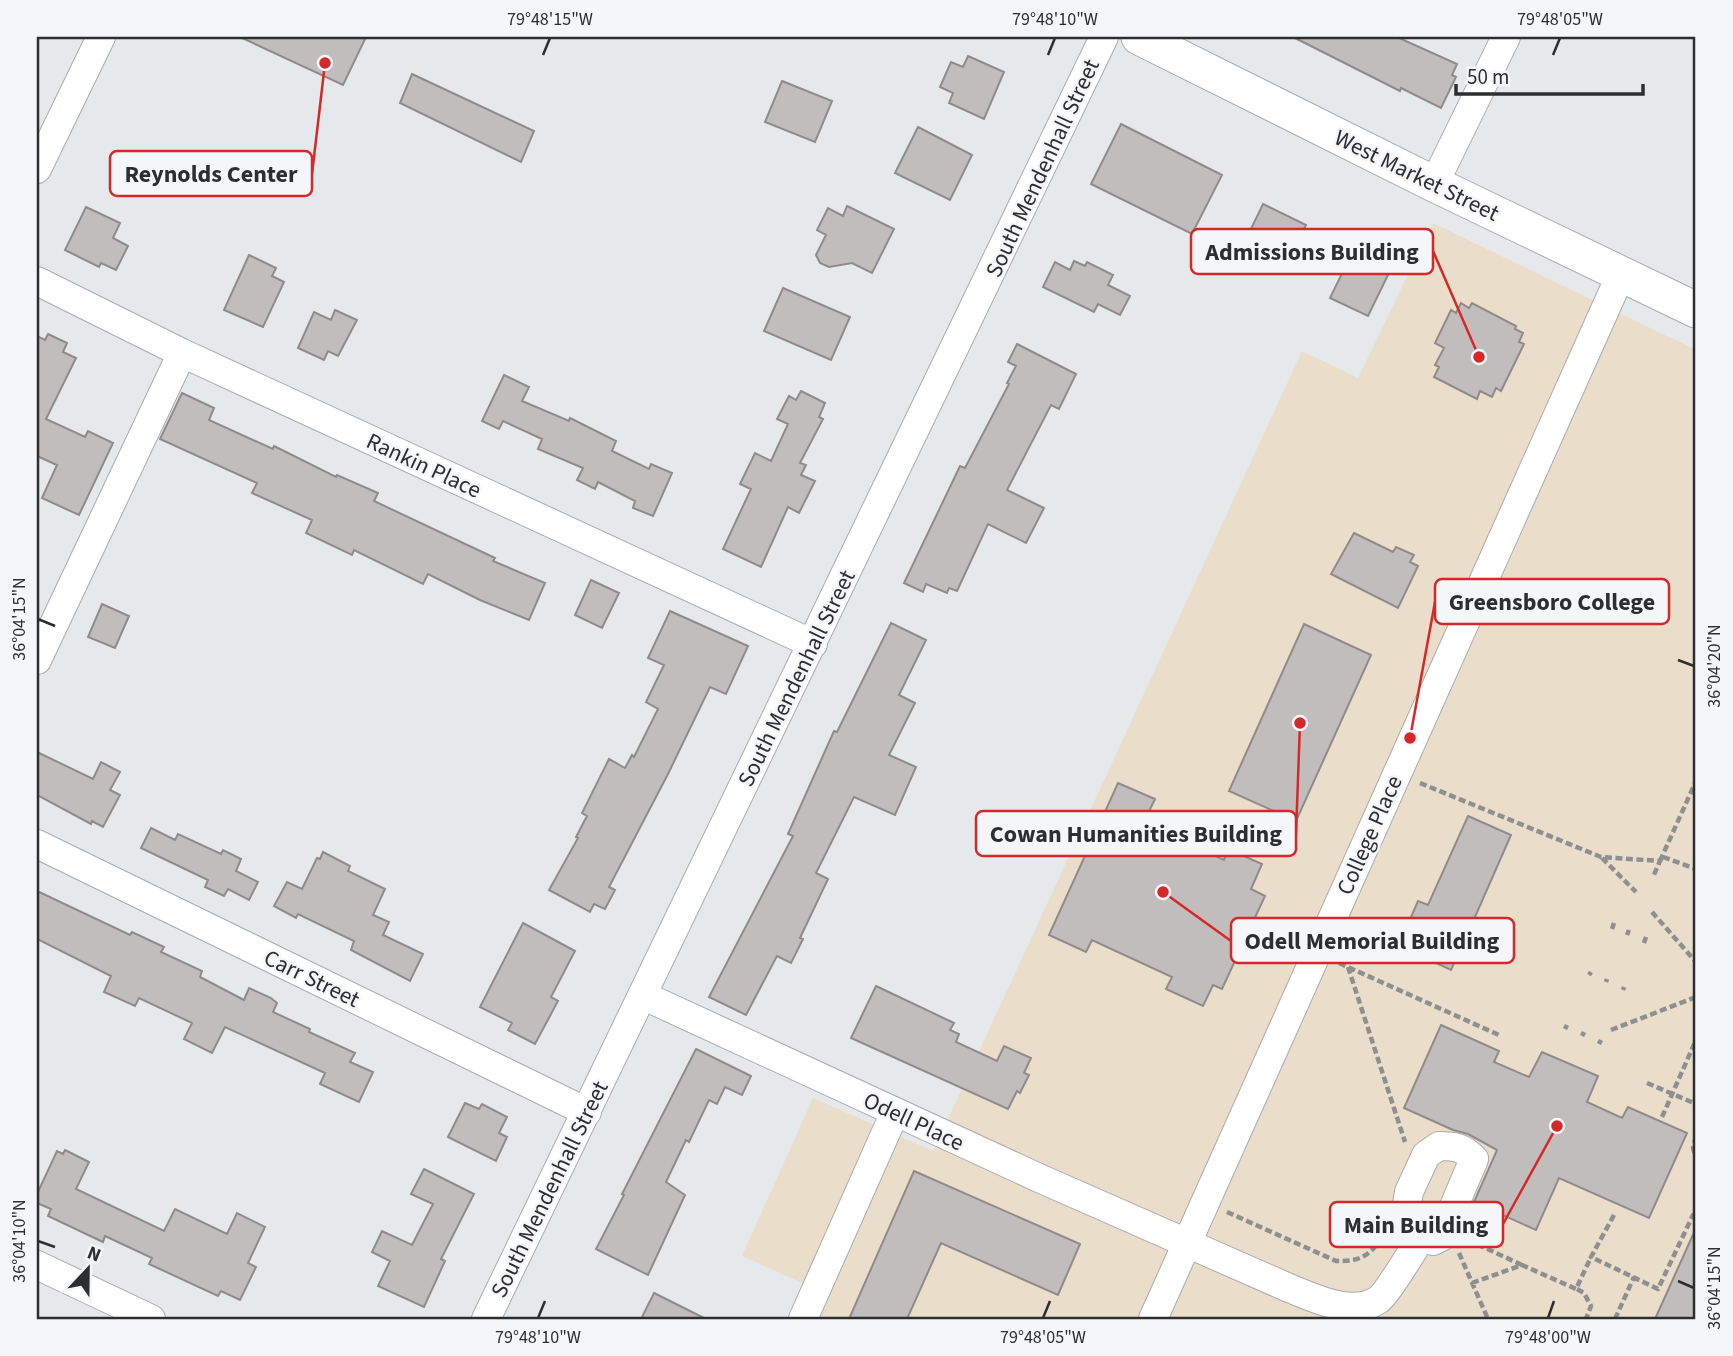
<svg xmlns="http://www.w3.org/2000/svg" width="1733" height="1356" font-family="'Source Sans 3',sans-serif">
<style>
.education{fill:#eaddc9}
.building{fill:#c2bdbd;stroke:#908b8b;stroke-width:2}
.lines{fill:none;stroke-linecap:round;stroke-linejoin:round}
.minor-casing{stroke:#a9abaf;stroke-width:30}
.major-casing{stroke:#a9abaf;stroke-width:37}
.path{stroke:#8d8f91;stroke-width:4.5;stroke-dasharray:7 3.5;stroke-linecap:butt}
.minor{stroke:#fff;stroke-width:28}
.major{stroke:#fff;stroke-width:35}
.ticks{fill:none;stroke:#2d2e2f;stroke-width:2.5}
.labels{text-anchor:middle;stroke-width:5;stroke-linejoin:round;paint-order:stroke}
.street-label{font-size:23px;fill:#2d2e2f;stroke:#f4f6fa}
.leader{fill:none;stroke:#d62828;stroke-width:2.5}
.callout-dot{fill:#d62828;stroke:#f4f6fa;stroke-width:2.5}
.callout{fill:#f4f6fa;stroke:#d62828;stroke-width:2.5}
.callout-label{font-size:24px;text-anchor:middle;font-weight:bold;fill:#2d2e2f}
.neatline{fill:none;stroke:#2d2e2f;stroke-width:2.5}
.ticks-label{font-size:18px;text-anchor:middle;fill:#2d2e2f}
</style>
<rect width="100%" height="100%" fill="#e6e9ec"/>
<!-- education -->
<path class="education" d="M1433,223l263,127v969h-881l12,-25 -85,-38 71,-158 120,53 369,-800 56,27z"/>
<!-- building -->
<path class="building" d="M240,37h126l-23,48z
M1293,37h104l60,27 -5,11 4,2 -15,31 -40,-20 -1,3z
M968,56l36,16 -20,47 -35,-16 4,-10 -13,-6 11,-25 12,5z
M412,74l122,57 -13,31 -121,-59z
M782,81l50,20 -17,41 -50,-20z
M1121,124l101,51 -30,59 -101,-50z
M918,127l54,28 -22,45 -55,-27z
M1263,204l43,21 -17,35 -43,-21z
M847,206l47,23 -22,44 -20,-10 -23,4 -9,-4 -4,-8 10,-20 -9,-5 11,-22 15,8z
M86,207l34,16 -7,15 15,8 -12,24 -15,-7 -2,4 -34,-17z
M249,255l27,13 -4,8 12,6 -21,45 -39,-17z
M1350,257l38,18 -20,41 -38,-18z
M1074,261l11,5 2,-4 26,13 -5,10 22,11 -10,19 -22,-11 -4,8 -51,-25 12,-25 15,8z
M783,288l67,29 -19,43 -67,-29z
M1461,303l8,5 3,-5 44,23 -1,3 8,4 -4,9 5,2 -23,47 -5,-3 -4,9 -12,-6 -3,8 -43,-22 5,-10 -4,-2 9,-17 -9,-5 16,-33 5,3z
M335,310l22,10 -19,36 -10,-5 -4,9 -26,-12 16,-36 17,8z
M48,334l19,9 -4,9 13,6 -30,61 39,18 3,-6 25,12 -34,72 -37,-17 15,-33 -20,-9v-120l8,4z
M1017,344l59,30 -17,35 -8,-4 -44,85 37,18 -18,35 -38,-19 -31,67 -8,-3 -2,5 -21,-9 -3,8 -19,-9 56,-117 5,2 44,-84 -2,-1 9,-17 -8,-4z
M504,375l25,12 -7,14 47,20 1,-3 46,23 -4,10 37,18 2,-5 21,9 -19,43 -20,-8 2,-7 -37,-19 -3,7 -18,-9 6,-12 -45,-19 4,-10 -39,-18 -4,8 -17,-8z
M801,391l24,12 -6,14 4,2 -23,44 6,2 -5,10 14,6 -16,32 -11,-6 -27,60 -38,-18 28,-60 -11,-5 15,-31 16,8 17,-37 -11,-5 12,-23 7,4z
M182,393l32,15 -5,12 64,29 1,-3 62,31 1,-2 41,18 -4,8 121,57 -2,3 52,22 -16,37 -49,-20 -52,-26 -5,10 -69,-34 -2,5 -46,-22 6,-13 -60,-27 5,-10 -97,-44z
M1354,533l39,19 3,-5 18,8 -4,7 8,4 -20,42 -67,-34z
M591,580l28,13 -17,35 -27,-13z
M102,604l27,12 -14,32 -27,-11z
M670,611l78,35 -22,48 -16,-7 -42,87 -59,113 6,3 -10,19 -11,-5 -4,8 -41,-22 29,-52 -2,-1 11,-21 -5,-3 27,-54 16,9 7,-13 2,2 24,-48 -12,-7 18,-37 -16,-7z
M891,623l35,17 -27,55 16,8 -26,52 27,12 -21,48 -41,-18 -38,76 12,6 -28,59 3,1 -12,24 -14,-7 -31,59 -37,-18 84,-161 -5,-2 46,-103 3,1z
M1304,624l67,31 -75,166 -67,-30z
M37,752l56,27 8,-17 19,10 -10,18 10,5 -17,32 -11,-6 -1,3 -54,-29z
M1118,783l37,16 -12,25 81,36 4,-11 34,15 -11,25 14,7 -43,93 -9,-4 -10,21 -37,-17 6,-12 -80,-37 -6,12 -37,-17z
M1468,816l43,19 -40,91 11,5 -13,28 -11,-5 -7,16 -41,-19 6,-13 -12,-5 14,-32 10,4z
M151,828l24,12 3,-6 43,20 2,-4 18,9 -5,12 22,11 -9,18 -21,-11 -4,7 -19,-9 3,-7 -67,-32z
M323,852l27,14 -2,5 37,18 -12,26 16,7 -6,13 40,19 -13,27 -59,-31 3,-9 -56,-27 -2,4 -22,-12 13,-24 15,7 15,-31 3,1z
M37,891l93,44 2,-3 32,15 -3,5 41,19 -2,6 44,23 5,-12 22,10 6,5 -4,9 37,17 -1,3 46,21 -5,9 23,10 -14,30 -39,-18 5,-11 -100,-46 -13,26 -28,-14 8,-16 -53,-25 -4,8 -31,-14 7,-16 -74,-37z
M523,923l52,28 -24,46 7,4 -23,43 -27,-14 4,-7 -32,-16z
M876,986l78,37 -4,7 9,4 -3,8 41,19 7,-15 27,12 -7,15 5,2 -9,18 -3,-2 -9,18 -157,-71z
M1441,1025l58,26 -5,11 35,15 13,-25 56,24 -11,26 35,16 6,-11 59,26 -38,85 -90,-40 -23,52 -62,-28 23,-52 -29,-16 -15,-4 -49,-22z
M696,1049l55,27 -9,19 -17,-8 -8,17 -8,-4 -20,42 -3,-2 -20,42 19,13 -37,80 -52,-26 28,-54 -2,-1z
M465,1103l14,6 3,-5 25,13 -8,16 8,4 -11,24 -48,-24z
M65,1150l24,12 -13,27 88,42 11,-22 52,25 10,-21 28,14 -17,36 8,4 -16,33 -19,-9 -3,5 -69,-32 3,-6 -47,-22 -2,6 -55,-26 3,-7 -14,-6v-9l20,-43 6,3z
M424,1169l50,25 -33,65 4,2 -21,46 -46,-21 12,-25 -18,-9 10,-21 30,14 21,-41 -22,-10z
M914,1171l166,73 -22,51 -117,-52 -34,76h-58z
M1696,1228v91h-41z
M654,1293l52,26h-65z"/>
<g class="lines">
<!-- minor casing -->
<g class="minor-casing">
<path id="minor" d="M37,169l64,-132
M1434,184l72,-147
M37,281l145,72 631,291
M37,660l145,-307
M37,844l550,268
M642,995l397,183 250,110c25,10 63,29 89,12 9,-6 35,-50 43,-62
M1439,1146c15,0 24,1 35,13l-33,78 -8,4 -12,-3 -15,-28 3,-18 17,-37z
M37,1265l114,54
M486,1319c208,-427 412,-855 618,-1282
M803,1319l92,-207
M1153,1319l468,-1045"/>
</g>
<!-- major casing -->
<g class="major-casing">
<path id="major" d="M1139,37l295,147 262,126"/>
</g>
<!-- path -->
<path class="path" d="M1420,783l181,74 59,4 -7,16
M1663,857l33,12
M1602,858l34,34
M1660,861l36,-80
M1652,912l44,50
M1612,929l2,-6
M1627,935l2,-5
M1644,943l2,-6
M1339,963l160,72
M1348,967l57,175
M1589,975l2,-3
M1606,982l1,-3
M1623,990l1,-3
M1565,1029l2,-4
M1611,1030l85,-33
M1582,1036l2,-4
M1599,1044l2,-4
M1647,1083l49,21
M1662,1117l34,-77
M1696,1136l-3,12 3,11
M1227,1212l109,49c30,1 39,-10 51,-35
M1614,1215l-23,42 67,32 35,-74 3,1
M1468,1240l54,25
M1459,1253l29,66
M1472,1283l50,-18 54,24 15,-32
M1577,1289l7,4 7,13 -5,13
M1615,1319l19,-42"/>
<!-- minor -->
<use href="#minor" class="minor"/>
<!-- major -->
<use href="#major" class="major"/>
</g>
<!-- ticks -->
<path class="ticks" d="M543,55l7,-17M1048,55l7,-17M1553,55l7,-17M38,619l17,7M1678,660l16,6M38,1241l17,6M1678,1281l16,7M538,1318l7,-17M1043,1318l7,-17M1548,1318l6,-17"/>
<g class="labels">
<!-- street labels -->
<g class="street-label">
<text transform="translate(1042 168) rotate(-65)" y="8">South Mendenhall Street</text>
<text transform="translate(1417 175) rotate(26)" y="8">West Market Street</text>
<text transform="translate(424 465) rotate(25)" y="8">Rankin Place</text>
<text transform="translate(796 678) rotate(-64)" y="8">South Mendenhall Street</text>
<text transform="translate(1369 835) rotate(-66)" y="8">College Place</text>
<text transform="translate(312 978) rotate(26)" y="8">Carr Street</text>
<text transform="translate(914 1121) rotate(25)" y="8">Odell Place</text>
<text transform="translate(549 1189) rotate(-64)" y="8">South Mendenhall Street</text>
</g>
</g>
<!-- callouts -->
<path class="leader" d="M325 63L312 174M1479 357L1433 251M1410 738L1435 602M1300 723L1296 834M1163 892L1231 941M1557 1126L1503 1224"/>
<g class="callout-dot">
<circle cx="325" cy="63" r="7"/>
<circle cx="1479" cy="357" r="7"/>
<circle cx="1410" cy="738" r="7"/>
<circle cx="1300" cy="723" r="7"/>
<circle cx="1163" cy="892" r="7"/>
<circle cx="1557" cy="1126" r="7"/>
</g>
<g class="callout">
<rect x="110" y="151" width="202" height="45" rx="7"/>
<rect x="1191" y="229" width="242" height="45" rx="7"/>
<rect x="1435" y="579" width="234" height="45" rx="7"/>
<rect x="976" y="811" width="320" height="45" rx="7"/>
<rect x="1231" y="918" width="283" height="45" rx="7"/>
<rect x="1330" y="1202" width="173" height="45" rx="7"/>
</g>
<g class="callout-label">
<text x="211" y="182">Reynolds Center</text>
<text x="1312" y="260">Admissions Building</text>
<text x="1552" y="610">Greensboro College</text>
<text x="1136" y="842">Cowan Humanities Building</text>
<text x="1372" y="949">Odell Memorial Building</text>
<text x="1416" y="1233">Main Building</text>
</g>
<!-- border -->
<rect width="1733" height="1356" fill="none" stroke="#f4f6fa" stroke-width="77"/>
<!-- north arrow -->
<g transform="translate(88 1269) rotate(22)" stroke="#f4f6fa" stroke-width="5" paint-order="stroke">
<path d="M0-5L12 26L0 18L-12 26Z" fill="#2d2e2f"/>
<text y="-10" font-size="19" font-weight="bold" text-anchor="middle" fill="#2d2e2f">N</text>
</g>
<!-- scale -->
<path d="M1456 84v10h187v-10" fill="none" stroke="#2d2e2f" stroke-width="3.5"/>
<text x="1467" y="84" font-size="21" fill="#2d2e2f" stroke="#f4f6fa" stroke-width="5" paint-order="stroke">50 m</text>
<rect x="38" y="38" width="1656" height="1280" class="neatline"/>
<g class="ticks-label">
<text x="550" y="25">79°48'15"W</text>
<text x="1055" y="25">79°48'10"W</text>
<text x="1560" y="25">79°48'05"W</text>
<text transform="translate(19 619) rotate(-90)" y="6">36°04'15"N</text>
<text transform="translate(1714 666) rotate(-90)" y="6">36°04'20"N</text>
<text transform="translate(19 1241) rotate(-90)" y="6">36°04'10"N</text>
<text transform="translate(1714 1288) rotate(-90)" y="6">36°04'15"N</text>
<text x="538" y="1343">79°48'10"W</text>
<text x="1043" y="1343">79°48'05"W</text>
<text x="1548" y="1343">79°48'00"W</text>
</g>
</svg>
